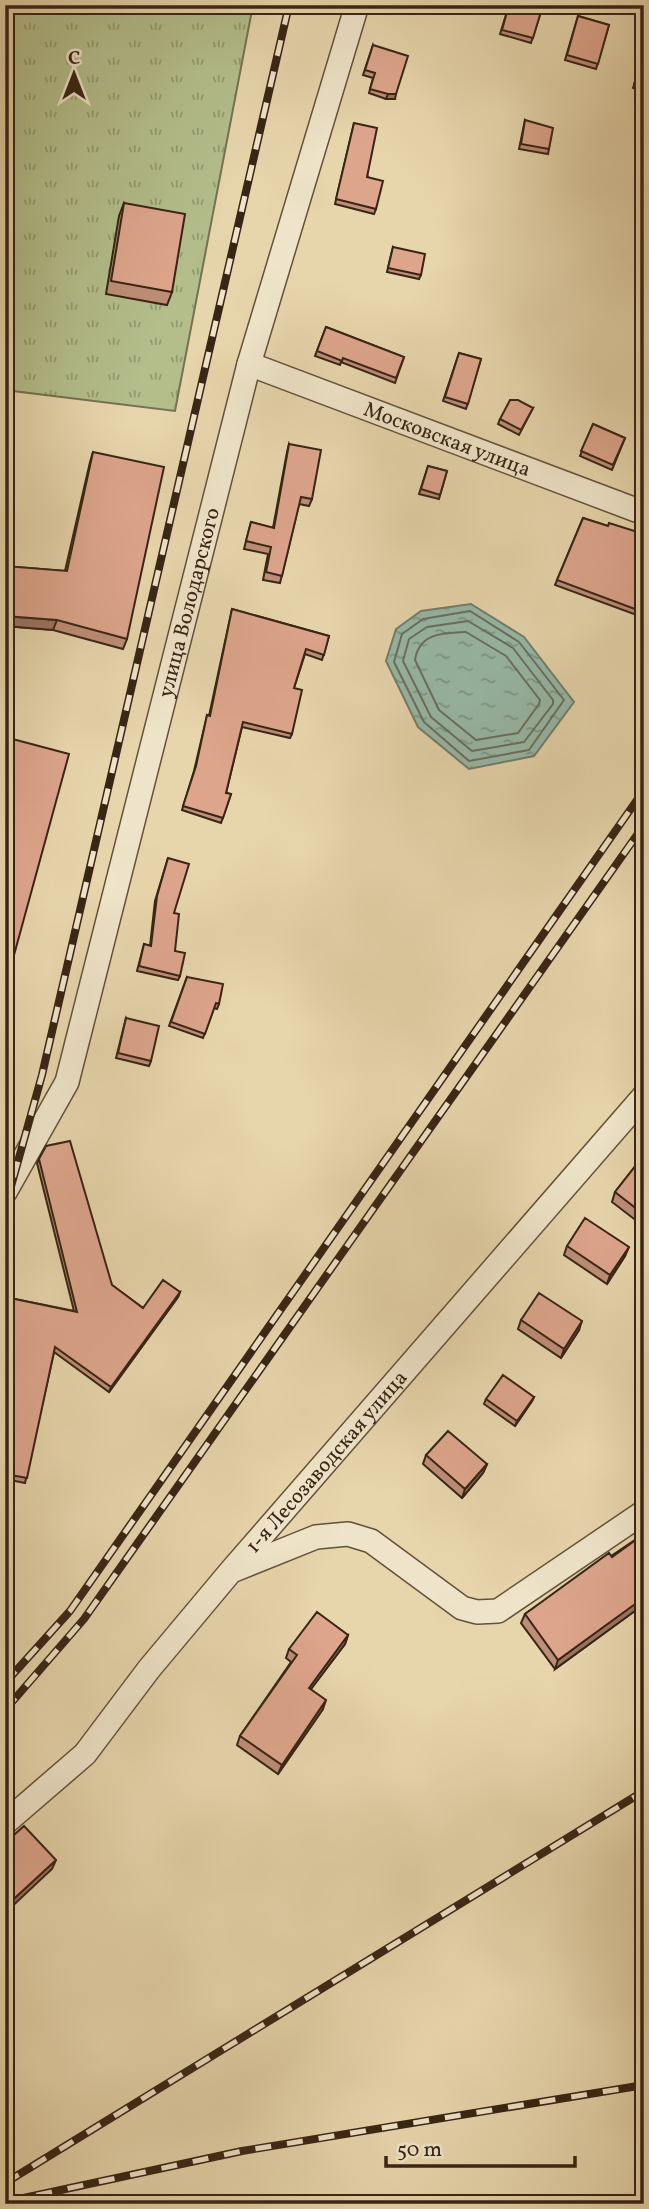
<svg xmlns="http://www.w3.org/2000/svg" width="649" height="2209" font-family="Vollkorn,serif">
<style>
.park{fill:url(#park-tufts);stroke:#767250;stroke-width:2}
.water{fill:url(#water-ripples);stroke:#717e6d;stroke-width:2}
.lines{fill:none;stroke-linecap:round;stroke-linejoin:round}
.shore{stroke:#686f5e;stroke-width:2}
.street-casing{stroke:#64513b;stroke-width:26}
.street{stroke:#efe4c9;stroke-width:23}
.rail-casing{stroke:#382515;stroke-width:8}
.rail{stroke:#efe4c9;stroke-width:5;stroke-dasharray:16;stroke-linecap:butt}
.wall{fill:#be8e78;stroke:#382515;stroke-width:2}
.shaded-wall{fill:#9b7462;stroke:#382515;stroke-width:2}
.building{fill:#dda58c;stroke:#382515;stroke-width:2}
.labels{text-anchor:middle;stroke-width:5;stroke-linejoin:round;paint-order:stroke}
.street-label{font-size:21px;fill:#382515;stroke:#efe4c9}
</style>
<defs>
<pattern id="park-tufts" width="24" height="20" patternUnits="userSpaceOnUse" patternTransform="scale(1.75)"><rect width="24" height="20" fill="#b3be8b"/><path d="M3 7l-1-3M5 7V3M7 7l1-3M15 17l-1-3M17 17v-4M19 17l1-3" fill="none" stroke="#939a70"/></pattern>
<pattern id="water-ripples" width="26" height="14" patternUnits="userSpaceOnUse" patternTransform="scale(1.75)"><rect width="26" height="14" fill="#97b9a8"/><path d="M2 4q2-2 4 0t4 0M15 11q2-2 4 0t4 0" fill="none" stroke="#7c9688"/></pattern>
</defs>
<rect width="100%" height="100%" fill="#e7d5ac"/>
<filter id="stains"><feTurbulence type="fractalNoise" baseFrequency=".00286" numOctaves="4"/><feColorMatrix values="0 0 0 0 .2 0 0 0 0 .09 0 0 0 0 .02 0 0 0 .5 -.17"/></filter>
<radialGradient id="worn" r=".72"><stop offset=".6" stop-color="#630" stop-opacity="0"/><stop offset="1" stop-color="#630" stop-opacity=".3"/></radialGradient>
<!-- park -->
<path class="park" d="M5,5h248l-78,406 -170,-21z"/>
<!-- water -->
<path class="water" d="M471,604l53,33 50,65 -40,54 -65,13 -51,-42 -32,-66 10,-32 25,-18z"/>
<g class="lines">
<!-- shore -->
<path class="shore" d="M470,611l49,31 45,58 -35,50 -60,11 -45,-39 -30,-60 8,-28 21,-15z
M468,621l45,27 40,52v4l-29,38 -52,9 -41,-34 -28,-56 6,-22 18,-12z
M466,632l40,24 34,44 -1,4 -21,29 -42,7 -37,-30 -24,-50c4,-27 28,-27 51,-28z"/>
<!-- street casing -->
<g class="street-casing">
<g id="street">
<path id="s1" d="M249,364l395,149"/>
<path id="s2" d="M5,1192l62,-110 182,-718 108,-359"/>
<path d="M234,1570l82,-33 32,-3 23,7 91,67 15,4 21,-1 146,-99"/>
<path id="s3" d="M5,1823l80,-69 64,-85 82,-98 413,-475"/>
</g>
</g>
<!-- street -->
<use href="#street" class="street"/>
<!-- rail casing -->
<g class="rail-casing">
<path id="rail" d="M5,1208l37,-133 247,-1070
M5,1683l65,-72 574,-821
M5,1710l79,-91 560,-794
M5,2183l639,-392
M5,2202l237,-51 402,-66"/>
</g>
<!-- rail -->
<use href="#rail" class="rail"/>
</g>
<!-- wall -->
<path class="wall" d="M509,5h34l-12,38 -31,-9z
M578,16l31,9 -13,44 -31,-9z
M373,45l22,54h-9l-17,-6 4,-15 -10,-3z
M644,58v34l-11,-4z
M525,120l24,29 -1,5 -29,-5z
M354,123l22,86 -2,5 -39,-10z
M124,203l48,89 -5,13 -61,-11 13,-78z
M393,247l28,28 -2,4 -32,-7z
M326,327l78,30 -9,26 -54,-21 -1,3 -25,-9z
M459,353l22,6 -15,50 -23,-8z
M533,408l-14,27 -21,-11 2,-5z
M593,424l32,14 -13,32 -32,-14z
M289,444l23,55 -3,7 -10,-2 -19,79 -17,-3 5,-26 -24,-5 7,-27 22,6 14,-76z
M93,452l34,187 -4,10 -70,-19 -48,-4v-60l60,5 25,-109z
M428,466l19,5 -8,28 -20,-5z
M583,518l25,8 36,85 -2,6 -87,-32z
M232,609l97,27 -7,24 -17,-6 -11,34 -2,46 -2,4 -48,-11 -16,66 5,1 -10,29 -39,-13 12,-39 12,-51 1,-5 2,1z
M168,858l6,55 1,38 5,25 -2,4 -41,-9 7,-27 6,2 5,-45z
M187,977l32,27 -2,5 -3,-1 -11,30 -34,-12z
M126,1018l25,43 -2,5 -33,-8z
M644,1155v60l-6,7 -26,-20 3,-10z
M39,1159l73,126 31,23 37,-16 -2,5 -69,95 -55,-40 -29,131 -20,-4v-182l69,14 -37,-148z
M567,1246l58,10 -18,28 -43,-29z
M521,1320l58,10 -18,28 -43,-29z
M534,1397l-2,4 -17,25 -31,-22 2,-5z
M426,1455l61,9 -4,9 -21,25 -39,-34z
M644,1534v68l-4,3 -1,3 -84,61 -34,-46 4,-9z
M348,1635l-3,9 -34,45 12,20 -45,65 -41,-29 3,-9 51,-74 -5,-4 3,-9z"/>
<!-- shaded-wall -->
<path class="shaded-wall" d="M388,94h8l-1,5h-9z
M5,616l52,4 -4,10 -48,-4z
M644,1210v5l-6,7 4,-9z
M629,1247l-4,9 -18,28 3,-9z
M180,1292l-2,5 -69,95 2,-5z
M582,1321l-3,9 -18,28 3,-9z
M534,1397l-2,4 -17,25 2,-5z
M487,1464l-4,9 -21,25 3,-9z
M644,1596v6l-4,3 -1,3 -84,61 3,-9z
M348,1635l-3,9 -40,53 4,-9z
M326,1700l-3,9 -45,65 4,-9z
M56,1860l-4,9 -47,44v-6z"/>
<!-- building -->
<path class="building" d="M509,5h34l-10,33 -31,-8z
M578,16l31,9 -11,39 -31,-9z
M373,45l35,11 -12,38h-8l-18,-5 5,-16 -10,-3z
M644,58v29l-10,-3z
M525,120l28,8 -4,21 -28,-5z
M354,123l23,5 -10,49 16,4 -7,28 -40,-10z
M124,203l61,11 -13,78 -61,-11z
M393,247l32,7 -4,21 -33,-7z
M326,327l78,30 -8,21 -53,-20 -1,3 -25,-10z
M459,353l22,6 -13,45 -23,-7z
M510,400h8l15,8 -12,22 -21,-11z
M593,424l32,14 -12,27 -32,-14z
M289,444l32,6 -9,49 -11,-2 -19,79 -16,-4 5,-25 -25,-6 5,-19 23,6z
M93,452l71,15 -37,172 -70,-19 -52,-4v-50l62,5z
M428,466l19,5 -7,24 -19,-6z
M583,518l25,8 1,-3 35,11 -1,78 -86,-32z
M232,609l97,27 -5,19 -18,-6 -12,39 8,2 -10,44 -49,-12 -17,71 5,1 -8,24 -40,-12 13,-40 11,-51 3,1z
M5,737l64,17 -64,234z
M168,858l21,6 -15,49 5,1 -4,37 10,2 -5,23 -41,-10 5,-22 7,2 6,-50z
M187,977l36,7 -4,20 -3,-1 -11,31 -34,-12z
M126,1018l33,8 -8,35 -33,-8z
M70,1141l42,144 31,23 20,-28 17,12 -69,95 -56,-40 -28,131 -22,-4v-177l72,15 -38,-153 7,-13z
M644,1155v55l-2,3 -27,-21z
M585,1218l44,29 -19,28 -43,-29z
M539,1293l43,28 -18,28 -43,-29z
M503,1375l31,22 -17,24 -31,-22z
M448,1431l39,33 -22,25 -39,-34z
M644,1534v62l-3,1 1,2 -84,61 -33,-46 84,-61 3,4z
M317,1612l31,23 -39,53 17,12 -44,65 -42,-29 57,-81 -8,-6z
M24,1826l32,34 -51,47v-64z"/>
<g class="labels">
<!-- street labels -->
<g class="street-label">
<text dy="7" stroke="none"><textPath href="#s1" startOffset="212">Московская улица</textPath></text>
<text dy="7" stroke="none"><textPath href="#s2" startOffset="621">улица Володарского</textPath></text>
<text dy="7" stroke="none"><textPath href="#s3" startOffset="485">1-я Лесозаводская улица</textPath></text>
</g>
</g>
<!-- margin -->
<rect width="649" height="2209" fill="none" stroke="#e7d5ac" stroke-width="28"/>
<rect x="7" y="7" width="635" height="2195" fill="none" stroke="#382515" stroke-width="3.5"/>
<rect x="14" y="14" width="621" height="2181" fill="none" stroke="#382515" stroke-width="2"/>
<!-- north arrow -->
<g transform="translate(74 74)" stroke="#efe4c9" stroke-width="5" paint-order="stroke">
<path d="M0-5L12 26L0 18L-12 26Z" fill="#382515"/>
<text y="-10" font-size="19" font-weight="bold" text-anchor="middle" fill="#382515">С</text>
</g>
<!-- scale -->
<path d="M386 2156v10h189v-10" fill="none" stroke="#382515" stroke-width="3.5"/>
<text x="397" y="2156" font-size="21" fill="#382515" stroke="#efe4c9" stroke-width="5" paint-order="stroke">50 m</text>
<rect width="100%" height="100%" filter="url(#stains)"/>
<rect width="100%" height="100%" fill="url(#worn)"/>
</svg>
